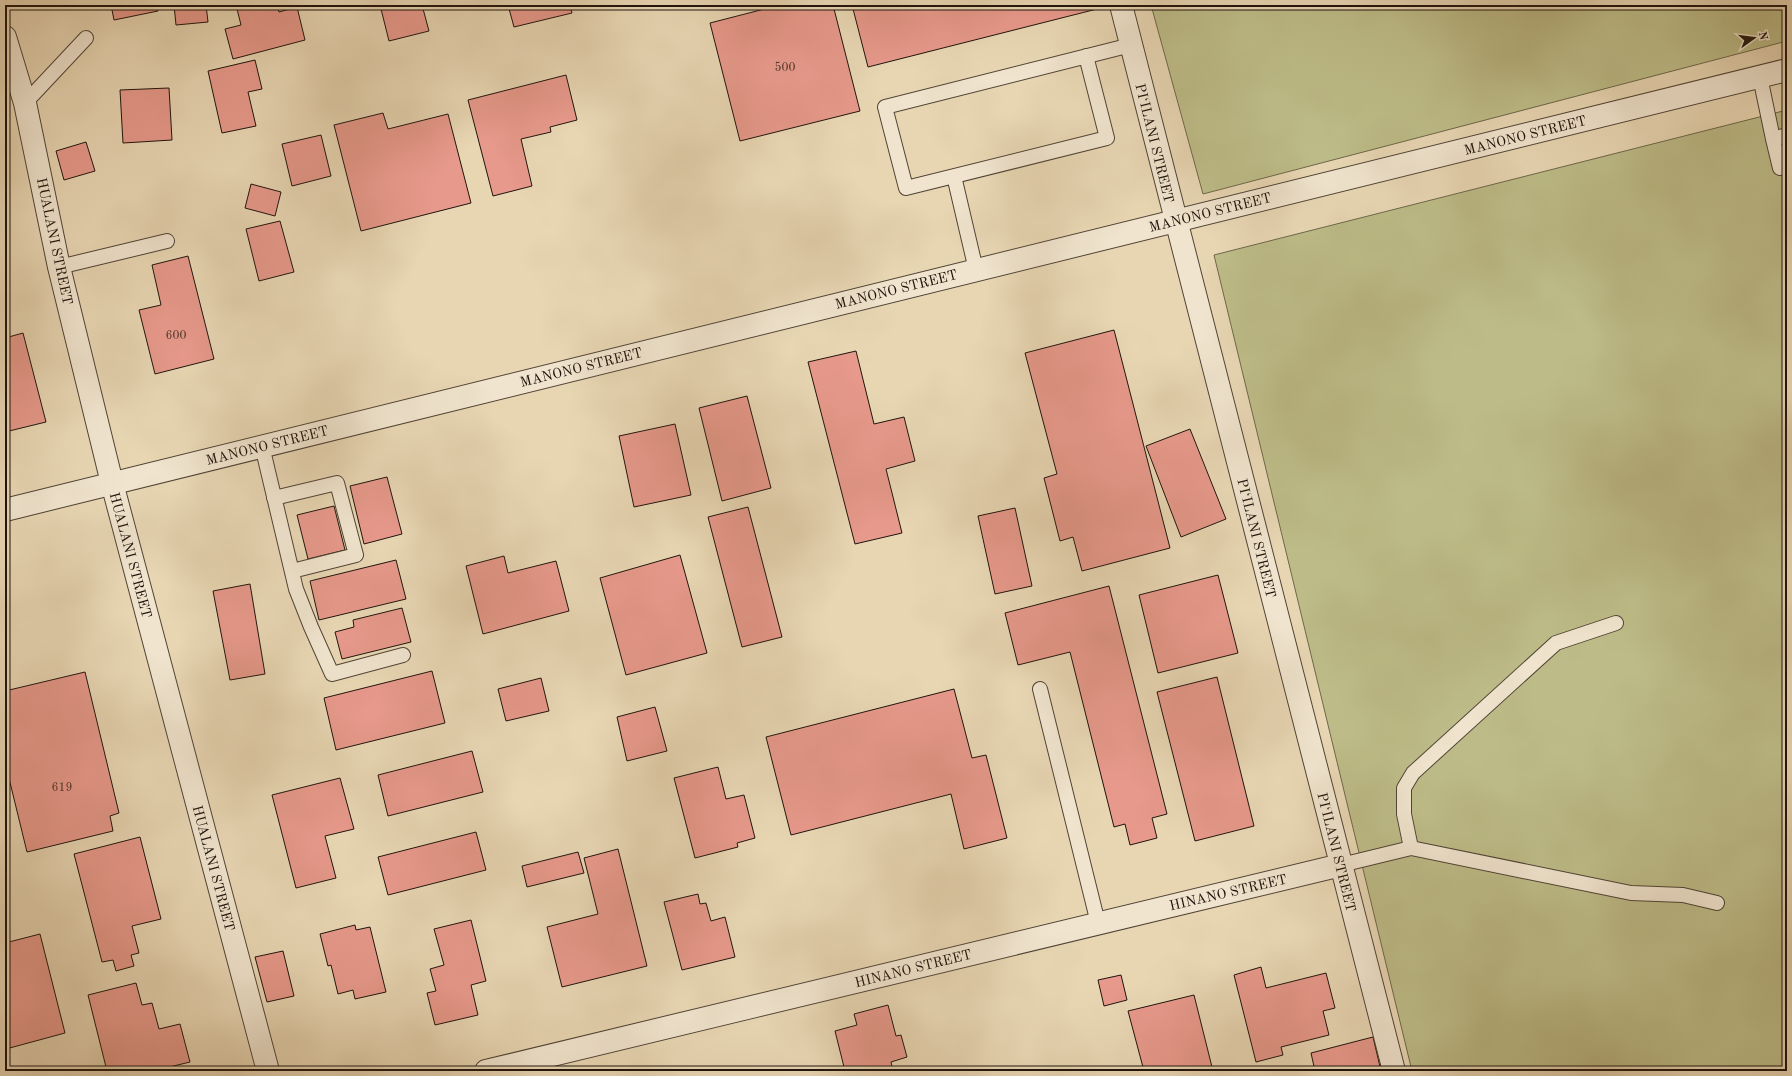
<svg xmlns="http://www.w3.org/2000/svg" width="1792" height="1076" font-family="'Old Standard TT',serif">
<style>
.green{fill:#bdbc88;stroke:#6e684a}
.building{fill:#e7998b;stroke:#1f140c}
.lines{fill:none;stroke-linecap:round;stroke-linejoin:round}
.service-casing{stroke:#514436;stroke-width:16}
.minor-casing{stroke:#514436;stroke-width:24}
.tertiary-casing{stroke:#514436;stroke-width:24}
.service{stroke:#f0e4ce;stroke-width:14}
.minor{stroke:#f0e4ce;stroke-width:22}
.tertiary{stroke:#f0e4ce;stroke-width:22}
.labels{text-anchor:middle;stroke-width:4;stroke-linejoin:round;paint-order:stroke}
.number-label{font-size:12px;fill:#51352c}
.street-label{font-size:14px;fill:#1f140c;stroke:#f0e4ce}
</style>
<rect width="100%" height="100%" fill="#e8d6b3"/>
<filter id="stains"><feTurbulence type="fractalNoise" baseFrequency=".005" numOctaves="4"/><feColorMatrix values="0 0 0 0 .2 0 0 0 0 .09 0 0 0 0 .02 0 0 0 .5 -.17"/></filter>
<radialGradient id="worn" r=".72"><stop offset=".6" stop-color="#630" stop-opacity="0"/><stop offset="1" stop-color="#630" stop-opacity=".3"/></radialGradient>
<!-- green -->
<path class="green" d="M1151,5h636v36l-584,153z
M1787,110v961h-375l-198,-816z"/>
<!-- building -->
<path class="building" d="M111,5h46l1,6 -44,9z
M174,5h32l2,17 -32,3z
M236,5h41l2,7 18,-5 8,33 -72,19 -8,-30 16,-4z
M380,5h42l7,26 -40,10z
M508,5h62l2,8 -58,14z
M780,5h53l27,106 -120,30 -30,-118z
M852,5h244l1,4 -229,58z
M255,60l7,29 -14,3 8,34 -34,7 -14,-62z
M566,75l11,45 -27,7 1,5 -30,7 11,47 -39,10 -25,-96z
M169,88l3,52 -49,3 -3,-53z
M383,113l5,16 60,-15 23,89 -110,28 -27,-106z
M321,135l10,41 -39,10 -10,-42z
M86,142l9,29 -31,9 -8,-29z
M251,184l30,8 -6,24 -30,-8z
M280,221l14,51 -35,9 -13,-52z
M188,256l26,103 -59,15 -16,-64 22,-5 -9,-40z
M1114,330l56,218 -88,23 -9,-34 -13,4 -16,-63 13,-4 -32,-121z
M23,333l23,89 -41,10v-94z
M856,351l18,73 30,-7 11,44 -29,8 16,64 -47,11 -47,-182z
M747,396l24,92 -49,13 -23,-93z
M675,424l16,71 -57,12 -15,-71z
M1190,429l36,90 -45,18 -35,-91z
M387,477l15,57 -38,10 -14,-58z
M334,506l11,44 -37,9 -11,-44z
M748,507l34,130 -40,10 -34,-130z
M1015,508l17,78 -37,8 -17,-78z
M680,555l27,98 -81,22 -26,-97z
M504,556l4,17 48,-12 13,50 -86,23 -17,-68z
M396,560l10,39 -87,21 -9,-39z
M1218,575l20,78 -80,20 -19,-78z
M250,584l15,90 -35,6 -17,-89z
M1109,586l58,228 -15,4 5,20 -27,7 -5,-21 -11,3 -44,-175 -52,13 -13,-52z
M402,608l9,34 -69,17 -7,-27 19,-5 -1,-7z
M432,671l13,52 -109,27 -12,-52z
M85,672l34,141 -9,3 3,15 -86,21 -22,-90v-71z
M1217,677l37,149 -59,15 -38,-149z
M541,678l8,33 -43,10 -8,-32z
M954,689l18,69 14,-3 21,83 -43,11 -13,-55 -160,41 -25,-98z
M655,707l12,44 -40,10 -10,-44z
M472,751l11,41 -95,24 -10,-41z
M718,767l8,32 18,-4 11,43 -18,5 1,4 -43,11 -21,-80z
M340,778l14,51 -29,7 11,42 -40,10 -24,-93z
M476,832l10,38 -98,25 -10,-38z
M140,837l21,82 -29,7 7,27 -8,2 3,11 -18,5 -3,-11 -11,2 -28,-108z
M618,849l29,117 -85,21 -15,-60 51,-13 -14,-56z
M578,852l6,21 -57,14 -5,-21z
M698,894l2,10 6,-1 5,18 14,-4 10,40 -53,13 -18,-68z
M471,920l15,61 -15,4 7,30 -43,10 -8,-32 9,-2 -6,-22 14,-4 -10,-36z
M355,925l1,5 14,-3 16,65 -31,7 -2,-9 -15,4 -7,-29 -3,1 -8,-32z
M40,934l25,99 -59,16 -1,-106z
M283,951l11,45 -27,6 -12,-45z
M1261,967l5,21 60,-15 9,35 -12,3 6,24 -48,12 2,8 -27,7 -22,-87z
M1121,975l6,25 -23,6 -6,-26z
M136,983l6,22 10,-2 7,26 21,-5 10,38 -37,9h-46l-19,-76z
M1194,995l19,76h-69l-16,-60z
M888,1005l8,31 5,-1 6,22 -16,5 2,9h-48l-10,-40 22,-6 -3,-11z
M1373,1037l8,34h-66l-4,-18z"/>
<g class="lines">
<!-- service casing -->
<g class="service-casing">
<path id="service" d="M1086,56l21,82 -201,50 -21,-81 246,-62
M1760,77l13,62 14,-4
M25,103l61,-65
M1773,139l7,29
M954,176l22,94
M59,267l108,-26
M262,446l34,143 15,38 21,47 71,-19
M274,498l63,-15 19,72 -64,16
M1040,689l58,234
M1411,848l-7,-34v-26l9,-15 143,-130 60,-20
M1341,865l70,-17 220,45 52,2 34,8"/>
</g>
<!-- minor casing -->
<g class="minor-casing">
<path id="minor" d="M1121,5l273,1066
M5,37l20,66 34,164 53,216 156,588
M486,1071l855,-206"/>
</g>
<!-- tertiary casing -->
<g class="tertiary-casing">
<path id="tertiary" d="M5,510l1782,-440"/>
</g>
<!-- service -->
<use href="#service" class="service"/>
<!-- minor -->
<use href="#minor" class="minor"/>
<!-- tertiary -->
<use href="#tertiary" class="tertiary"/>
</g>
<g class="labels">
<!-- number labels -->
<g class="number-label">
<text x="785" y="71">500</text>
<text x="176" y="339">600</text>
<text x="62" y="791">619</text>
</g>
<!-- street labels -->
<g class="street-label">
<text transform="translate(1525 135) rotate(-14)" y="5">MANONO STREET</text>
<text transform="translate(1155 143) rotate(76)" y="5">PI‘ILANI STREET</text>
<text transform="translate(1210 212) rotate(-14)" y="5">MANONO STREET</text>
<text transform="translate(55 241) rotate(78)" y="5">HUALANI STREET</text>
<text transform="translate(896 289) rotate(-14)" y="5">MANONO STREET</text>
<text transform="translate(581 367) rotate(-14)" y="5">MANONO STREET</text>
<text transform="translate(267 445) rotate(-14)" y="5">MANONO STREET</text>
<text transform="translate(1257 538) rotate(76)" y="5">PI‘ILANI STREET</text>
<text transform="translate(131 555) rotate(75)" y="5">HUALANI STREET</text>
<text transform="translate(1337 852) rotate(76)" y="5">PI‘ILANI STREET</text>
<text transform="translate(214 868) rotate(75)" y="5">HUALANI STREET</text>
<text transform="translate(1228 892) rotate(-13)" y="5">HINANO STREET</text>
<text transform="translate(913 968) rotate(-14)" y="5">HINANO STREET</text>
</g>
</g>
<!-- margin -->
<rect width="1792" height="1076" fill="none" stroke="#e8d6b3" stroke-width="20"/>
<rect x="6" y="6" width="1780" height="1064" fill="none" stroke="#1f140c" stroke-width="2"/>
<rect x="10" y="10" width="1772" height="1056" fill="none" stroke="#1f140c"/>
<!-- north arrow -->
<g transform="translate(1754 38) rotate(76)" stroke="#f0e4ce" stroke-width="3" paint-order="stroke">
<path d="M0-3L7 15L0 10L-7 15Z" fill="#1f140c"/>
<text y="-6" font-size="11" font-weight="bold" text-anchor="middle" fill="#1f140c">N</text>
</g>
<rect width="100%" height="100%" filter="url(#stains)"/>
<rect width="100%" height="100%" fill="url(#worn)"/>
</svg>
